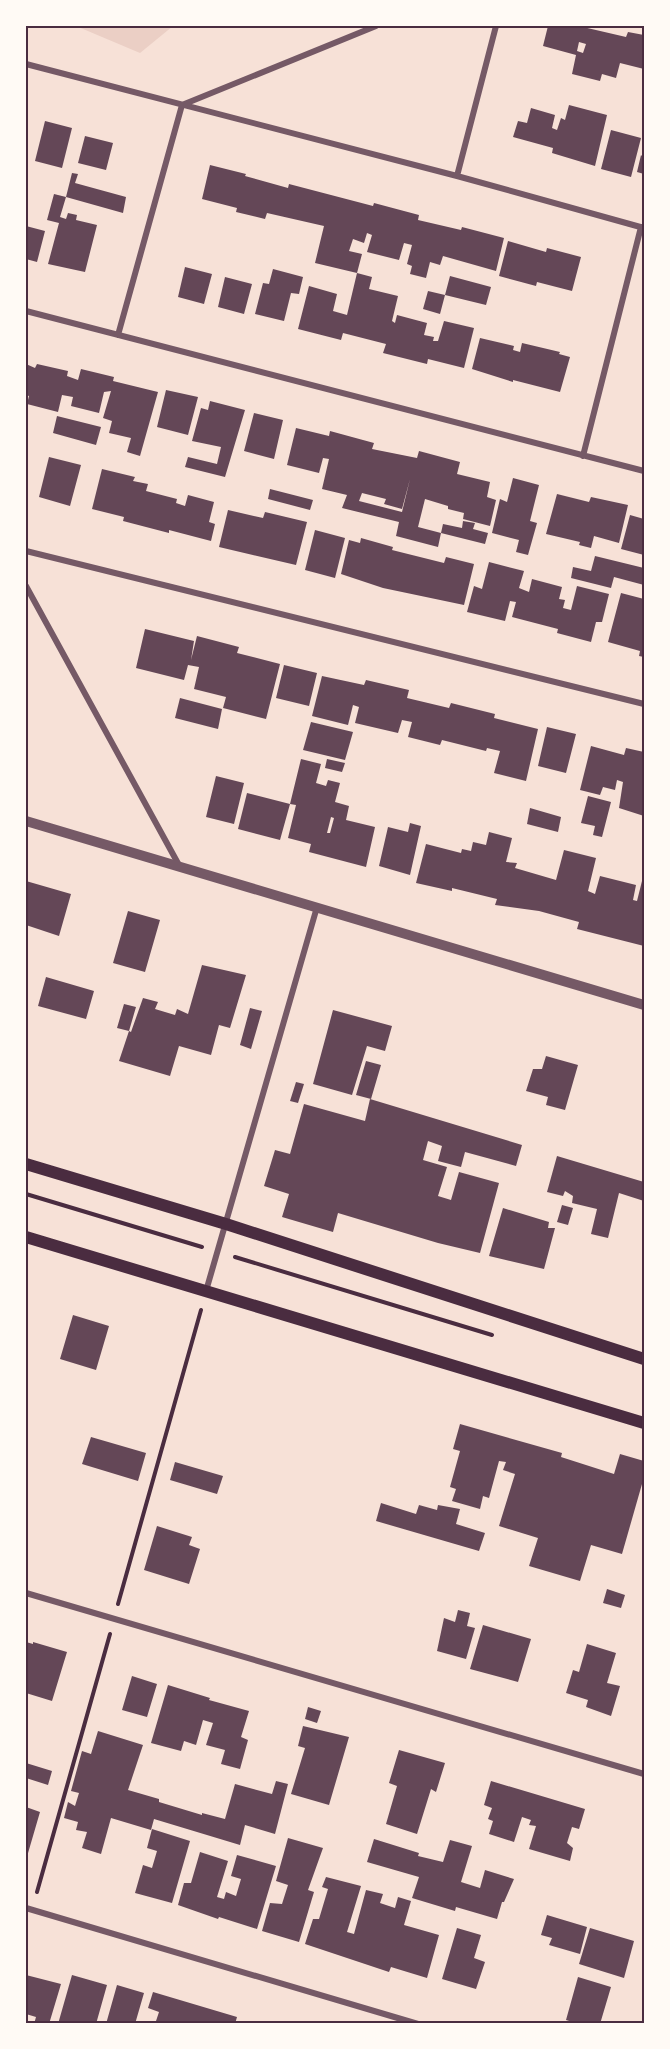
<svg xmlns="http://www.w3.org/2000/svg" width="670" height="2049" font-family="Poppins,sans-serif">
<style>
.green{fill:#ebcfc5}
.building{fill:#644757;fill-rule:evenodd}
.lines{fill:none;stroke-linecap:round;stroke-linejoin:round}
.path{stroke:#4a2c40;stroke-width:4}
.minor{stroke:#755966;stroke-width:6}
.tertiary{stroke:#755966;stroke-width:10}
.secondary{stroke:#4a2c40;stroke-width:12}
.neatline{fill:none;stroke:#4a2c40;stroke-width:2}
</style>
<rect width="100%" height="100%" fill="#f7e1d7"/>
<!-- green -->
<path class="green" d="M76,26h97l-33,27z"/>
<!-- building -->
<path class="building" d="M548,26h36l-1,1 43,10 2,-5 16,3v34l-24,-6 -4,15 -14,-4 -2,7 -28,-7 4,-19 -33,-9zM579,42l7,2 -3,9 -6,-2z
M569,105l38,10 -12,51 -43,-13 1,-5 -40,-11 5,-16 9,2 4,-15 24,7 -3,13 5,2 4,-12 4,2z
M45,121l27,7 -10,40 -27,-7z
M611,130l30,8 -10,39 -30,-8z
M85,136l28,7 -7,27 -28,-7z
M641,155l3,3v16l-7,-2z
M210,165l36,9 -1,2 43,12 1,-4 84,22 1,-3 45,12 -1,5 43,10 1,-3 42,11 -8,33 -53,-15 -3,9 -10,-3 -4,16 -16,-4 2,-8 -5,-2 5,-19 -8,-2 -5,17 -32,-8 5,-17 -5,-2 -3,10 -11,-4 -4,12 13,3 -5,19 15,4 -3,12 29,7 -6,25 3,2 2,-8 30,8 -3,12 10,2 -1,4h5l6,-20 30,7 -10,40 -36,-9 -1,5 -44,-11 3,-9 -43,-11 -2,7 -43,-11 11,-43 28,8 -4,17 14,4 10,-42 -42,-10 9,-37 -57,-13 -2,6 -29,-7 1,-4 -35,-9z
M72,173l6,1 -3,9 51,14 -3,16 -57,-16 -6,20 6,2 2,-6 9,2 -1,5 21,5 -12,47 -37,-8 11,-41 -12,-3 7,-26 12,3z
M26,226l19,5 -8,31 -11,-3z
M508,241l38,11 1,-4 34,9 -9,34 -35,-9 -1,4 -37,-10z
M185,267l27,7 -8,30 -26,-7z
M273,269l30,8 -4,17 -8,-1 -7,28 -29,-7 8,-31 6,1z
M450,276l41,11 -5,18 -41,-10z
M225,277l27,7 -8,30 -26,-7z
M428,291l17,4 -5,19 -17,-5z
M480,338l34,8 -1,4 7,2 2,-9 38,9 -1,2 11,3 -10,35 -47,-12v2l-41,-13z
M26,357h2l-2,7 9,4 2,-4 31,7 -1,5 11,4 3,-11 33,8 -1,4 45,11 -18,64 -13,-4 4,-14 -22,-5 3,-12 -9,-3 8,-27 -7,1 -5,21 -28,-7 2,-9 -11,-2 -4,17 -31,-8 2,-8 -3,-1z
M166,390l32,7 -10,38 -31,-8z
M210,401l35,9 -20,67 -40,-10 3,-10 29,7 4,-17 -29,-6 9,-33 7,2z
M254,413l29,7 -9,39 -30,-8z
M57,416l44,11 -5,18 -43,-12z
M296,428l33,8 1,-5 44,12 -2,6 45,9 2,-7 41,11 -3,12 33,8 -3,15 9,3 -6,26 -27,-7 1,-6 -16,-4v-3l-23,-7 -7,28 23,6 -3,14 -42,-11 3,-14 -57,-14 5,-13 -25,-6 7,-30 -6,-1 -4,15 -32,-8zM410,479l-8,33 -43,-11 3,-8 24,6 -2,5 18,5z
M49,457l32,8 -11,41 -31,-9z
M102,469l33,8 -2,4 15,3 -2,7 31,8 -1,4 9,3 3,-11 26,7 -5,20 6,2 -4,17 -42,-11v3l-46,-12 1,-4 -32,-8z
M513,478l26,7 -9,36 7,2 -9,32 -12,-3 3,-12 -27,-7 8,-34 7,3z
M270,489l43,11 -3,10 -42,-11z
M557,494l32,8 2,-5 37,8 -9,38 -25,-7 -3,12 -12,-3 1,-3 -34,-8z
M228,510l35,8 2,-6 42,10 -11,43 -77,-18z
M630,515l14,4v36l-23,-6z
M463,521l12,2 -2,6 15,4 -3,11 -44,-11 2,-9 19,4z
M315,530l30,8 -10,40 -30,-8z
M361,538l32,9 -1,3 52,13 2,-6 28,7 -10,41 -81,-17 -42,-14 8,-34 11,3z
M595,556l49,12v17l-30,-8 -3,11 -40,-10 2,-11 18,4z
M489,562l35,9 -5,17 10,4 3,-13 30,8 -3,12 6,1 -2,8 8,2 6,-24 32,8 -7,28h-6l-5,20 -34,-9 1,-4 -46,-12 4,-15 -6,-1 -5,20 -38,-9 7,-26 8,3z
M621,593l23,6v58l-5,-1 1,-5 -32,-9z
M145,629l49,12 -3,19 6,-24 42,11 -2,6 43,11 -14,55 -43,-11 3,-11 -32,-8 5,-22 -11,-2 -4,15 -48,-12z
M284,665l33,8 -8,33 -33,-8z
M322,676l42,9 2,-5 43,10 -2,8 42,10 2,-5 44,11 -1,4 44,11 -12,52 -32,-8 6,-22 -13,-3 -1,3 -44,-11 -2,5 -32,-8 4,-15 -10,-2 -4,13 -43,-10 4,-16 -6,-2 -5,20 -36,-9z
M180,698l42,11 -4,20 -43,-11z
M311,722l42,10 -8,28 -42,-10z
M547,727l29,7 -10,39 -28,-7z
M591,746l33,9 2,-7 18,4v64l-25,-8 4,-26 -6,-2 -2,10 -12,-3 -3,8 -20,-5z
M301,759l20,5 -5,19 10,3 2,-6 12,3 -5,19 14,4 -3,14 29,7 -9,40 -57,-15 2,-8 -23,-6 8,-33 -6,-1zM331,817l3,1 -4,15h-3z
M327,759l18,4 -3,9 -17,-4z
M216,776l28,7 -10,41 -28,-7z
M247,793l43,11 -10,36 -42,-11z
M588,796l23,6 -9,35 -9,-2 2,-9 -14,-3z
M530,808l31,9 -3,15 -31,-8z
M410,823l11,3 -11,49 -31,-9 9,-39 20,5z
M489,832l23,6 -6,24 11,1 -2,5 41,12 8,-30 32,8 -8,33 7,3 5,-18 36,9 -3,15 4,1 5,-20h2v65l-67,-17 2,-7 -40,-11 -44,-6 2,-6 -45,-11v3l-36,-8 10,-39 35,9 1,-4 9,2 2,-9 13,3z
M26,881l45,13 -12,42 -33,-11z
M128,911l32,9 -15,52 -32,-9z
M202,965l44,10 -16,53 -11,-3 -8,30 -32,-9 -9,30 -51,-15 10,-30 2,1 12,-34 15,4 -3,7 20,6 2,-6 11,5z
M46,977l48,14 -8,28 -48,-13z
M124,1004l12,3 -7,24 -12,-3z
M250,1008l12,3 -11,38 -11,-4z
M333,1010l59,16 -7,25 -18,-5 -15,49 -39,-11z
M546,1056l32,9 -13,45 -19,-5 2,-8 -22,-6 7,-22h9z
M366,1061l15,4 -10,34 -15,-4z
M296,1082l8,2 -6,19 -8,-2z
M370,1099l152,46 -6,21 -51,-14 -4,15 -23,-6 4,-15 -14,-5 -5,19 24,7 -9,29 13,4 8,-28 40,11 -19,70 -42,-10 -100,-30 -5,19 -51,-15 7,-23 -25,-8 11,-36 15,4 14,-50 61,17z
M557,1156l87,26v19l-25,-8 -11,45 -17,-4 6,-25 -25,-6 1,-7 -8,-5 -2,5 -16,-4z
M562,1205l11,3 -5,17 -11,-3z
M503,1208l46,14 -1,6h7l-11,41 -55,-13z
M73,1315l36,11 -13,44 -36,-11z
M460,1424l102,29 -1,4 53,17 6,-20 24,7v16l-22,77 -31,-9 -11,36 -51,-15 9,-28 -39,-12 16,-52 -12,-4 3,-8 -7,-1 -10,37 -6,-2 -3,13 -28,-8 4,-12 -6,-2 10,-36 -7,-2z
M91,1437l55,16 -8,28 -56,-17z
M175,1462l48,14 -6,18 -47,-14z
M381,1503l35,11 3,-9 18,5 1,-5 22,4 -4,15 29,9 -6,18 -103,-30z
M157,1526l35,11 -3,8 11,4 -11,35 -45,-14z
M607,1589l18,6 -4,13 -18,-5z
M458,1610l12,3 -3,13 8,2 -9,31 -29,-8 7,-33 11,4z
M483,1625l48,14 -13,43 -48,-13z
M26,1642l7,2v-2l34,10 -15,49 -26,-8z
M587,1644l29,9 -9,30 13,3 -9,30 -25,-9 2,-7 -22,-7 7,-23 6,2z
M132,1676l25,8 -10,33 -25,-7z
M168,1685l42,13 -1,2 40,11 -8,26 7,3 -8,29 -19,-5 4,-14 -19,-5 7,-22 -10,-3 -7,25 -12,-4 -3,10 -30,-8z
M308,1707l13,4 -4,12 -12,-4z
M303,1726l46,11 -20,68 -38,-11 14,-46 -7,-2z
M98,1731l45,14 -15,45 31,9v3l43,13v-2l23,6 10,-35 37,10 4,-13 12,3 -13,50 -30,-9 -5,20 -86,-26 -3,11 -40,-12 -10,36 -19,-6 5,-16 -11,-2 2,-8 -14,-4 4,-16 7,4 4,-13 -8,-2 11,-40 9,3z
M399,1750l46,13 -9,29 -5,-3 -14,45 -31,-10 11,-38 -8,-3z
M26,1763l26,8 -4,14 -22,-7z
M491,1781l94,28 -6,20 -7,-2 -5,16 6,5 -3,13 -41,-12 7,-23 -7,-1 2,-5 -9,-3 -8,25 -25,-8 4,-13 -5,-2 4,-11 -8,-3z
M26,1807l14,5 -14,48z
M152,1829l38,12 -18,62 -37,-10 8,-28 9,3 5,-17 -10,-3z
M288,1838l35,10 -15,42 6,2 -15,50 -37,-11 8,-28 12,1 6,-19 -12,-4z
M374,1839l45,14 -1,3 25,6 7,-22 22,6 -11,36 19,6 5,-18 29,9 -10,23h-2l-5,17 -41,-12 -1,4 -43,-13 7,-21 -52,-15z
M200,1852l28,9 -11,36 7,2 2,-7 10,4 5,-17 -10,-3 6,-21 39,11 -19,63 -38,-12 -1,2 -40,-14 6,-22h7z
M326,1877l35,9 -14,46 7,2 12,-44 17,4 -3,9 15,5 3,-11 13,4 -7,24 35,10 -12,43 -36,-11 -2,5 -84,-28 8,-25h6l9,-30 -6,-2z
M547,1915l40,12 -7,27 -31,-9 3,-7 -11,-3z
M457,1928l24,7 -7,23 11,4 -9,27 -34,-10z
M590,1928l44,13 -10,37 -45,-14z
M26,1975l35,9 -12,40h-15l2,-7 -10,-3z
M72,1975l35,10 -11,39h-38z
M578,1977l33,10 -11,37h-21l-13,-4z
M117,1985l27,8 -9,31h-29z
M153,1992l84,25 -2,7h-80l4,-12 -11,-4z"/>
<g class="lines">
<!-- path -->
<path class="path" d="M26,1194l176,53
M235,1257l257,78
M118,1604l83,-294
M37,1892l73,-258"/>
<!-- minor -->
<path class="minor" d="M26,64l431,112 187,52
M457,176l39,-150
M26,311l618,160
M118,335l64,-230 194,-79
M583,456l58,-229
M26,551l618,153
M26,586l154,281
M206,1291l111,-384
M26,1593l618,181
M26,1908l392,116"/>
<!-- tertiary -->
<path class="tertiary" d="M26,821l618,184"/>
<!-- secondary -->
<path class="secondary" d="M26,1164l200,60 418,135
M26,1237l618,186"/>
</g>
<!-- border -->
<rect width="670" height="2049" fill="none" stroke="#fffaf5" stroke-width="54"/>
<rect x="27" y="27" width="616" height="1995" class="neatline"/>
</svg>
